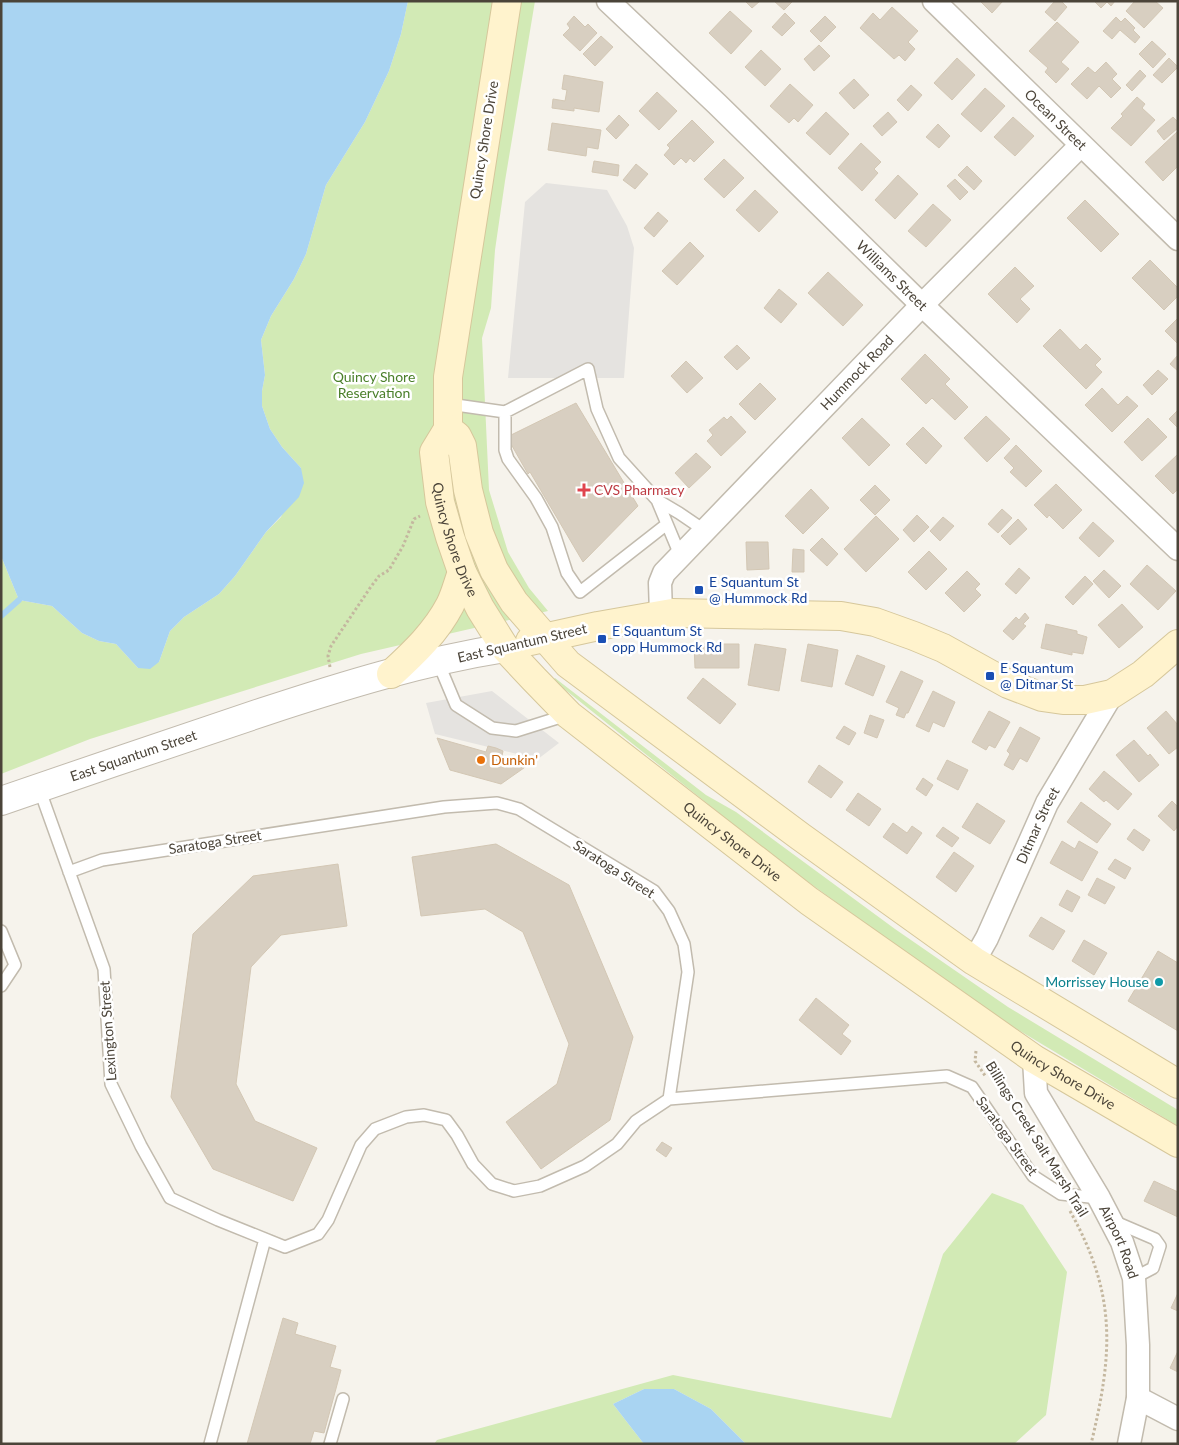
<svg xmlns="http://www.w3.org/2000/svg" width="1179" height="1445" font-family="Lato,sans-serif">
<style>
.green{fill:#d2eab5}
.parking{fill:#e5e3e0}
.water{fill:#a9d4f2}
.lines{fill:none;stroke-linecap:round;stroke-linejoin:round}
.stream{stroke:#a9d4f2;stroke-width:6}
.building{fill:#d8cfc1;stroke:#d3c7b4}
.service-casing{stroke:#c2bbae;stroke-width:14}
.minor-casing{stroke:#c2bbae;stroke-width:25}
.tertiary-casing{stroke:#c2bbae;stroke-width:30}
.secondary-casing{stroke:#d6c79b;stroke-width:30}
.path{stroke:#c4b79f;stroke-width:3;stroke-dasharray:2.5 2.5;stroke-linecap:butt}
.service{stroke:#fff;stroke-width:11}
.minor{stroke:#fff;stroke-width:22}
.tertiary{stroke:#fff;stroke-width:28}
.secondary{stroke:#fff3cd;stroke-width:28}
.health-dot{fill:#e0444e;stroke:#fff;stroke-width:2}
.transit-dot{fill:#1a4fb4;stroke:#fff;stroke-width:2}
.food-dot{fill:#e8710a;stroke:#fff;stroke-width:2}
.culture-dot{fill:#0f9aa8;stroke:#fff;stroke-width:2}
.labels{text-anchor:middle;stroke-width:5;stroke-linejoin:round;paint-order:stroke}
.street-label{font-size:14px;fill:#4b4439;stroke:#fff}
.park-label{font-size:14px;fill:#4a7f2a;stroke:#fff}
.health-label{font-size:14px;fill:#be3a42;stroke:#fff;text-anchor:start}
.transit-label{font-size:14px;fill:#164399;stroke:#fff;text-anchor:start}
.food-label{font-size:14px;fill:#c56008;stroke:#fff;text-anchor:start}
.culture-label{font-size:14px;fill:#0d838f;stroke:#fff;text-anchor:end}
</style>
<rect width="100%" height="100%" fill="#f6f3ec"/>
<!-- green -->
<path class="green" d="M408,1h127l-30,180 -10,69 -4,58 -9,30 7,152 19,62 21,36 19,23 -187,43 -271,85 -89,35v-218l18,44 33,6 30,27 17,8 17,3 22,24 21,-6 11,-31 14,-14 35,-23 16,-18 31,-44 15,-15 20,-49 -19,-21 -12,-18 -8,-23v-15l3,-16 -4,-35 10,-24 23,-37 12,-25 20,-69 39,-63 24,-51 12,-37z
M555,678l151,117 30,17 159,117 113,78 170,103v16l-178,-107 -112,-79 -114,-83 -221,-177z
M992,1193l31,12 44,67 -21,143 -32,29h-268l-35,-35 -37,-20h-30l-31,15 31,40h-210l3,-4 236,-65 218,43 52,-164z"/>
<!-- parking -->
<path class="parking" d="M546,183l61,7 20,36 7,22 -10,130h-116l17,-176z
M492,691l67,52 -21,16 -103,-25 -9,-31z"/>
<!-- water -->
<path class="water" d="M1,1h407l-7,33 -12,37 -24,51 -39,63 -20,69 -12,25 -23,37 -10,24 4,35 -3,16v15l8,23 12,18 19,21 3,15 -5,14 -33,35 -31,44 -16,18 -35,23 -14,14 -11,31 -9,7 -12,-1 -22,-24 -17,-3 -17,-8 -30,-27 -33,-6 -18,-44z
M644,1389h30l37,20 35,35h-102l-31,-40z"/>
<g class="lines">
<!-- stream -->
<path class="stream" d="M1,616l18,-16"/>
</g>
<!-- building -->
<path class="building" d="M745,1h15l-8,7z
M774,1h19l-9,9z
M980,1h23l-11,12z
M1055,1h6l6,6 -12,14 -10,-9z
M1094,1h21l-4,5 -4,-4 -6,6z
M1135,1h20l8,7 -19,20 -18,-17z
M892,7l26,24 -10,11 7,7 -10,12 -6,-6 -5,4 -34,-31 13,-15 7,7z
M730,11l22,20 -21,23 -22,-21z
M785,13l10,10 -13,13 -10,-9z
M574,16l11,11 3,-3 9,9 -17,18 -17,-16 7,-7 -3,-4z
M825,16l11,11 -15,15 -11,-11z
M1116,17l5,5 4,-4 10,10 -2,2 7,7 -5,6 -15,-13 -8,9 -9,-8z
M1057,22l22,20 -18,20 8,7 -13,14 -11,-11 3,-4 -19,-17z
M601,36l12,11 -18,19 -12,-12z
M1152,41l14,13 -13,14 -14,-14z
M819,45l11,11 -16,15 -10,-12z
M761,50l20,19 -16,17 -20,-19z
M957,58l18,17 -23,25 -18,-17z
M1169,58l9,9 -16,16 -9,-8z
M1106,62l11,12 -5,5 9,9 -10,10 -12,-12 -12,13 -16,-15 17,-17 7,6z
M1140,70l6,6 -14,15 -6,-6z
M564,75l39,7 -4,30 -25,-4v3l-22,-3 1,-9 12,2 2,-11 -5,-1z
M854,79l15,16 -15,14 -15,-16z
M790,84l23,21 -15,17 -4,-4 -5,5 -19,-17z
M911,85l11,10 -14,16 -11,-11z
M985,88l20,18 -24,26 -20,-18z
M657,92l20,19 -18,19 -20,-19z
M1137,97l8,7 -3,4 13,12 -24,26 -20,-18 12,-12 -2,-2z
M826,112l23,22 -19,21 -24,-22z
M888,112l9,10 -15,14 -9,-10z
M619,115l10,10 -13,14 -10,-10z
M1013,117l21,19 -19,20 -21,-19z
M1173,117l5,5v6l-14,12 -7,-9z
M692,120l22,22 -20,20 -4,-4 -4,5 -5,-5 -7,7 -10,-10 6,-7 -3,-3z
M552,123l49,7 -3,19 -11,-2 -1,9 -38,-6z
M938,124l12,12 -11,12 -13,-11z
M1178,131v35l-15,15 -18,-19z
M861,143l20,19 -7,7 4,4 -16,18 -24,-23z
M724,159l20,19 -20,20 -20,-19z
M594,161l25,4 -1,11 -26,-4z
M636,164l12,10 -13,15 -12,-9z
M967,166l15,15 -8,9 -16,-15z
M898,175l20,19 -23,25 -20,-19z
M955,179l13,13 -8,8 -13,-14z
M755,190l23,22 -19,20 -23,-22z
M1085,200l34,34 -18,18 -34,-34z
M933,204l18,16 -25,27 -18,-16z
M658,212l10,9 -14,16 -10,-9z
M690,242l14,14 -27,29 -15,-14z
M1150,260l28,28v8l-14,14 -32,-32z
M1015,267l19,19 -14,13 10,10 -13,14 -29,-29z
M828,272l35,33 -20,21 -35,-33z
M779,289l18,15 -16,19 -17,-15z
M1178,318v26l-13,-13z
M1060,329l20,21 6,-6 15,15 -6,6 7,7 -16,17 -43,-43z
M737,345l13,13 -13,12 -13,-13z
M925,354l25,25 -5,5 23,23 -13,13 -23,-22 -6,6 -25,-25z
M1178,355v16l-8,-7z
M686,361l17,17 -16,15 -16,-17z
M1158,370l10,9 -16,16 -9,-10z
M760,383l16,16 -21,21 -16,-16z
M1102,388l16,17 9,-9 11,10 -26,26 -27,-27z
M576,403l62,103 -55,56 -53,-90 -2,2 -21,-37z
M1178,410v18l-9,-9z
M731,416l15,16 -25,24 -14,-15 6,-6 -4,-5 15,-13 3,3z
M986,416l24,23 -23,23 -23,-24z
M862,418l28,27 -21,21 -27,-28z
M1148,418l19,19 -25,24 -18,-19z
M923,427l19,19 -16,18 -20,-20z
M1016,445l26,26 -16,16 -16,-15 4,-4 -10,-10z
M696,453l15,14 -22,21 -14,-15z
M1178,454v35l-5,5 -18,-18z
M1056,484l26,26 -19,19 -14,-14 -2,3 -13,-13z
M875,485l15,15 -15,15 -15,-15z
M811,489l18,19 -26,26 -18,-18z
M1002,509l10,9 -14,15 -10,-9z
M917,515l12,12 -15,15 -11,-12z
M876,516l23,23 -33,33 -22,-23z
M943,517l11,9 -14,15 -10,-10z
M1018,519l9,10 -17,16 -9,-9z
M1093,522l21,19 -15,16 -20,-19z
M822,538l16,16 -11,12 -17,-16z
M746,542h22l1,27 -22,1z
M793,549l11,1v22h-12z
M929,551l18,18 -21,21 -18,-18z
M1147,565l29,26 -18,19 -28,-26z
M1019,568l11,10 -14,16 -11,-10z
M1104,570l17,16 -12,12 -16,-17z
M967,571l13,13 -5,5 6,6 -17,17 -19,-19z
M1085,576l8,8 -20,21 -8,-8z
M1122,604l21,23 -24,21 -21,-23z
M1025,613l4,5 -6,6 3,2 -13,14 -10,-9 13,-14 3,3z
M1046,624l31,7v3l10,3 -4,17 -11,-2v3l-31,-7z
M694,644h45v24h-44z
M755,644l31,5 -7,42 -31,-6z
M808,644l30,6 -6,37 -31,-6z
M857,655l28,11 -12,30 -28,-12z
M901,671l22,10 -15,32h-2l-2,5 -8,-3 3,-7 -13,-6z
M703,678l33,26 -16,20 -33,-26z
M933,691l22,11 -11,25 -11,-5 -4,10 -13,-6z
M989,711l21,11 -15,26 -6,-3 -3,5 -14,-8z
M1166,711l12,14v22l-9,7 -22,-26z
M870,715l14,5 -7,18 -13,-5z
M844,726l12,7 -7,12 -13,-7z
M1020,727l20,11 -13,24 -7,-4 -7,12 -9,-5 6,-11 -3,-3z
M437,738l49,14 2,-6 8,2 7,3 -1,5 29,7 -30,21 -51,-14z
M1134,740l14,16 2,-2 9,11 -20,17 -23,-27z
M947,760l21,10 -10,20 -21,-11z
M819,765l24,17 -12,16 -23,-16z
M1104,771l28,23 -14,16 -12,-10 -2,2 -15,-13z
M923,778l10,7 -7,11 -10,-7z
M858,793l23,16 -12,17 -23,-16z
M1172,801l6,6v19l-4,5 -16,-15z
M1081,802l30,22 -14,19 -30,-21z
M977,803l28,18 -15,23 -28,-17z
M893,823l14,10 5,-7 10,7 -15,21 -24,-17z
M943,827l16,11 -7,9 -16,-11z
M1134,829l16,11 -7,11 -16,-12z
M1062,841l13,8 4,-8 19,11 -16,29 -32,-18z
M496,844l73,41 64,152 -23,83 -69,49 -35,-47 51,-38 12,-40 -46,-112 -38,-23 -64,7 -9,-59z
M954,852l20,14 -18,26 -20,-15z
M1115,859l16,9 -6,11 -17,-10z
M338,864l9,62 -66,9 -30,32 -15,117 19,37 62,27 -24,53 -80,-32 -42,-72 22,-163 60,-58z
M1097,878l18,9 -10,17 -17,-9z
M1067,890l13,7 -8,15 -13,-7z
M1041,917l24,14 -12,19 -24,-14z
M1084,940l23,13 -13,22 -22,-14z
M1158,951l20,12v68l-50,-30z
M816,998l33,27 -7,9 9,7 -10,14 -42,-35z
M662,1142l10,6 -6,9 -10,-7z
M1154,1181l24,11v25l-34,-16z
M1178,1293v18l-7,-3z
M283,1318l15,5 -3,11 41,12 -6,21 11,3 -17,63 -10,-2 -4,13h-63z
M1178,1351v21l-8,-4z"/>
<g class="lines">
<!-- service casing -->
<g class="service-casing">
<path id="service" d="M449,404l56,8 83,-43 9,40 22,49 38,42 22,13 25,17
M505,412v38l3,9 28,39 16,29 15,46 13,19 87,-68
M657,500l23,55
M438,662l18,43 36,23 24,3 51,-16
M39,788l65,181 7,115 30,62 29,52 48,22 67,27 33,-13 10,-14 33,-75 14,-16 31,-12 18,-2 22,5 11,15 16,29 19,20 22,7 26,-5 45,-20 32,-22 19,-23 33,-22 278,-23 25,11 61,89 28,18 38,4
M69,872l33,-12 342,-53 53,-4 22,6 135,82 15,20 15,33 4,28 -19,127
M1,931l14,34 -14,21
M1113,1221l42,18 5,7 -7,22 -19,10
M210,1444l55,-205
M330,1444l13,-45"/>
</g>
<!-- minor casing -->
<g class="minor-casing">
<g id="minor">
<path id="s1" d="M608,1l109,103 205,201 256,244"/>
<path id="s2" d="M934,1l244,238"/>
<path id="s3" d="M661,614l-1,-31 4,-10 258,-268 159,-160"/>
<path id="s4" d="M974,961l13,-23 60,-135 65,-109"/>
<path id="s5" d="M1034,1059l2,34 63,105 23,44 12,36 4,67v53l-9,46"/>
<path d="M1138,1398l40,21"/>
</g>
</g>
<!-- tertiary casing -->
<g class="tertiary-casing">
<g id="tertiary">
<path id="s6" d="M1,801c87,-30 175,-60 262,-89 79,-26 160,-51 242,-64"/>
</g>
</g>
<!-- secondary casing -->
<g class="secondary-casing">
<g id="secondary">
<path id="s7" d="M507,1l-59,376v52l-14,23 6,50 10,35 12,35 18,36 25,40 29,31 35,36 240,186 225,158 144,84"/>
<path d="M448,429l9,7 5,10 6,44 11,43 15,37 20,32 54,62 233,173 173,124 204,123"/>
<path d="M530,641l68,-15 74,-13 169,3 34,6 39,14 29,12 65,36 34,13 21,3h22l27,-6 31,-20 35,-30"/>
<path d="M391,674c23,-21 45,-42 59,-69 5,-10 8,-22 12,-33"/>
</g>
</g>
<!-- path -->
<path class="path" d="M330,667l-2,-11 3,-10 39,-58 9,-12 10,-6 14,-24 11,-27 6,-3
M976,1051l-1,10 11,16
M1070,1211c47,84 43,142 21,233"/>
<!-- service -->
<use href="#service" class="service"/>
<!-- minor -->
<use href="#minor" class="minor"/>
<!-- tertiary -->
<use href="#tertiary" class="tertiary"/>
<!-- secondary -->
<use href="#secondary" class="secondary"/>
</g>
<!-- markers -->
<path class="health-dot" d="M581.5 482.5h5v5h5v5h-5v5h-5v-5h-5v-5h5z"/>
<g class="transit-dot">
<rect x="694" y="585" width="10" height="10" rx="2.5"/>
<rect x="597" y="634" width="10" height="10" rx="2.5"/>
<rect x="985" y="671" width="10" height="10" rx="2.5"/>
</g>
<circle class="food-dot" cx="481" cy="760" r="5"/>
<circle class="culture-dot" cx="1159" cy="982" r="5"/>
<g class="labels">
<!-- street labels -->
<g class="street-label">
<text dy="5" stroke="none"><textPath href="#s2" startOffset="170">Ocean Street</textPath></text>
<text transform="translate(484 140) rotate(-81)" y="5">Quincy Shore Drive</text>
<text dy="5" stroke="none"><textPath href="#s1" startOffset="395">Williams Street</textPath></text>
<text dy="5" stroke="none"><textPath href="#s3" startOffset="320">Hummock Road</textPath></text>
<text dy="5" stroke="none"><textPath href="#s7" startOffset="550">Quincy Shore Drive</textPath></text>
<text transform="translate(522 643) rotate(-13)" y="5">East Squantum Street</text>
<text dy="5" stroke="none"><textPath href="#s6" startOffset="140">East Squantum Street</textPath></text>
<text dy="5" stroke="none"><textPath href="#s4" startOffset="150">Ditmar Street</textPath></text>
<text transform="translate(215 842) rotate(-9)" y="5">Saratoga Street</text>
<text dy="5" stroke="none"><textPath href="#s7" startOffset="970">Quincy Shore Drive</textPath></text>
<text transform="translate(614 869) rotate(33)" y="5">Saratoga Street</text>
<text transform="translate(108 1031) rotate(-94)" y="5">Lexington Street</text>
<text dy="5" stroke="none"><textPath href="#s7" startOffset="1375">Quincy Shore Drive</textPath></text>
<text transform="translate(1007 1136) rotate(54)" y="5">Saratoga Street</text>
<text transform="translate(1037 1139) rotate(58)" y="5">Billings Creek Salt Marsh Trail</text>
<text dy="5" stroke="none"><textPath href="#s5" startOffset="205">Airport Road</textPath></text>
</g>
<!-- park labels -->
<g class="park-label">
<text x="374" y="382">Quincy Shore<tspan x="374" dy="16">Reservation</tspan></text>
</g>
<!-- health labels -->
<g class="health-label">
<text x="594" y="495">CVS Pharmacy</text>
</g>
<!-- transit labels -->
<g class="transit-label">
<text x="709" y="587">E Squantum St<tspan x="709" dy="16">@ Hummock Rd</tspan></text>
<text x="612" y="636">E Squantum St<tspan x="612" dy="16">opp Hummock Rd</tspan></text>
<text x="1000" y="673">E Squantum<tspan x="1000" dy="16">@ Ditmar St</tspan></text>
</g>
<!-- food labels -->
<g class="food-label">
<text x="491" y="765">Dunkin'</text>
</g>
<!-- culture labels -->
<g class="culture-label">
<text x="1149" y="987">Morrissey House</text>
</g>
</g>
<!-- border -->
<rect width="1179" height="1445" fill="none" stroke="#4b4439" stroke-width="5"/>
</svg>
